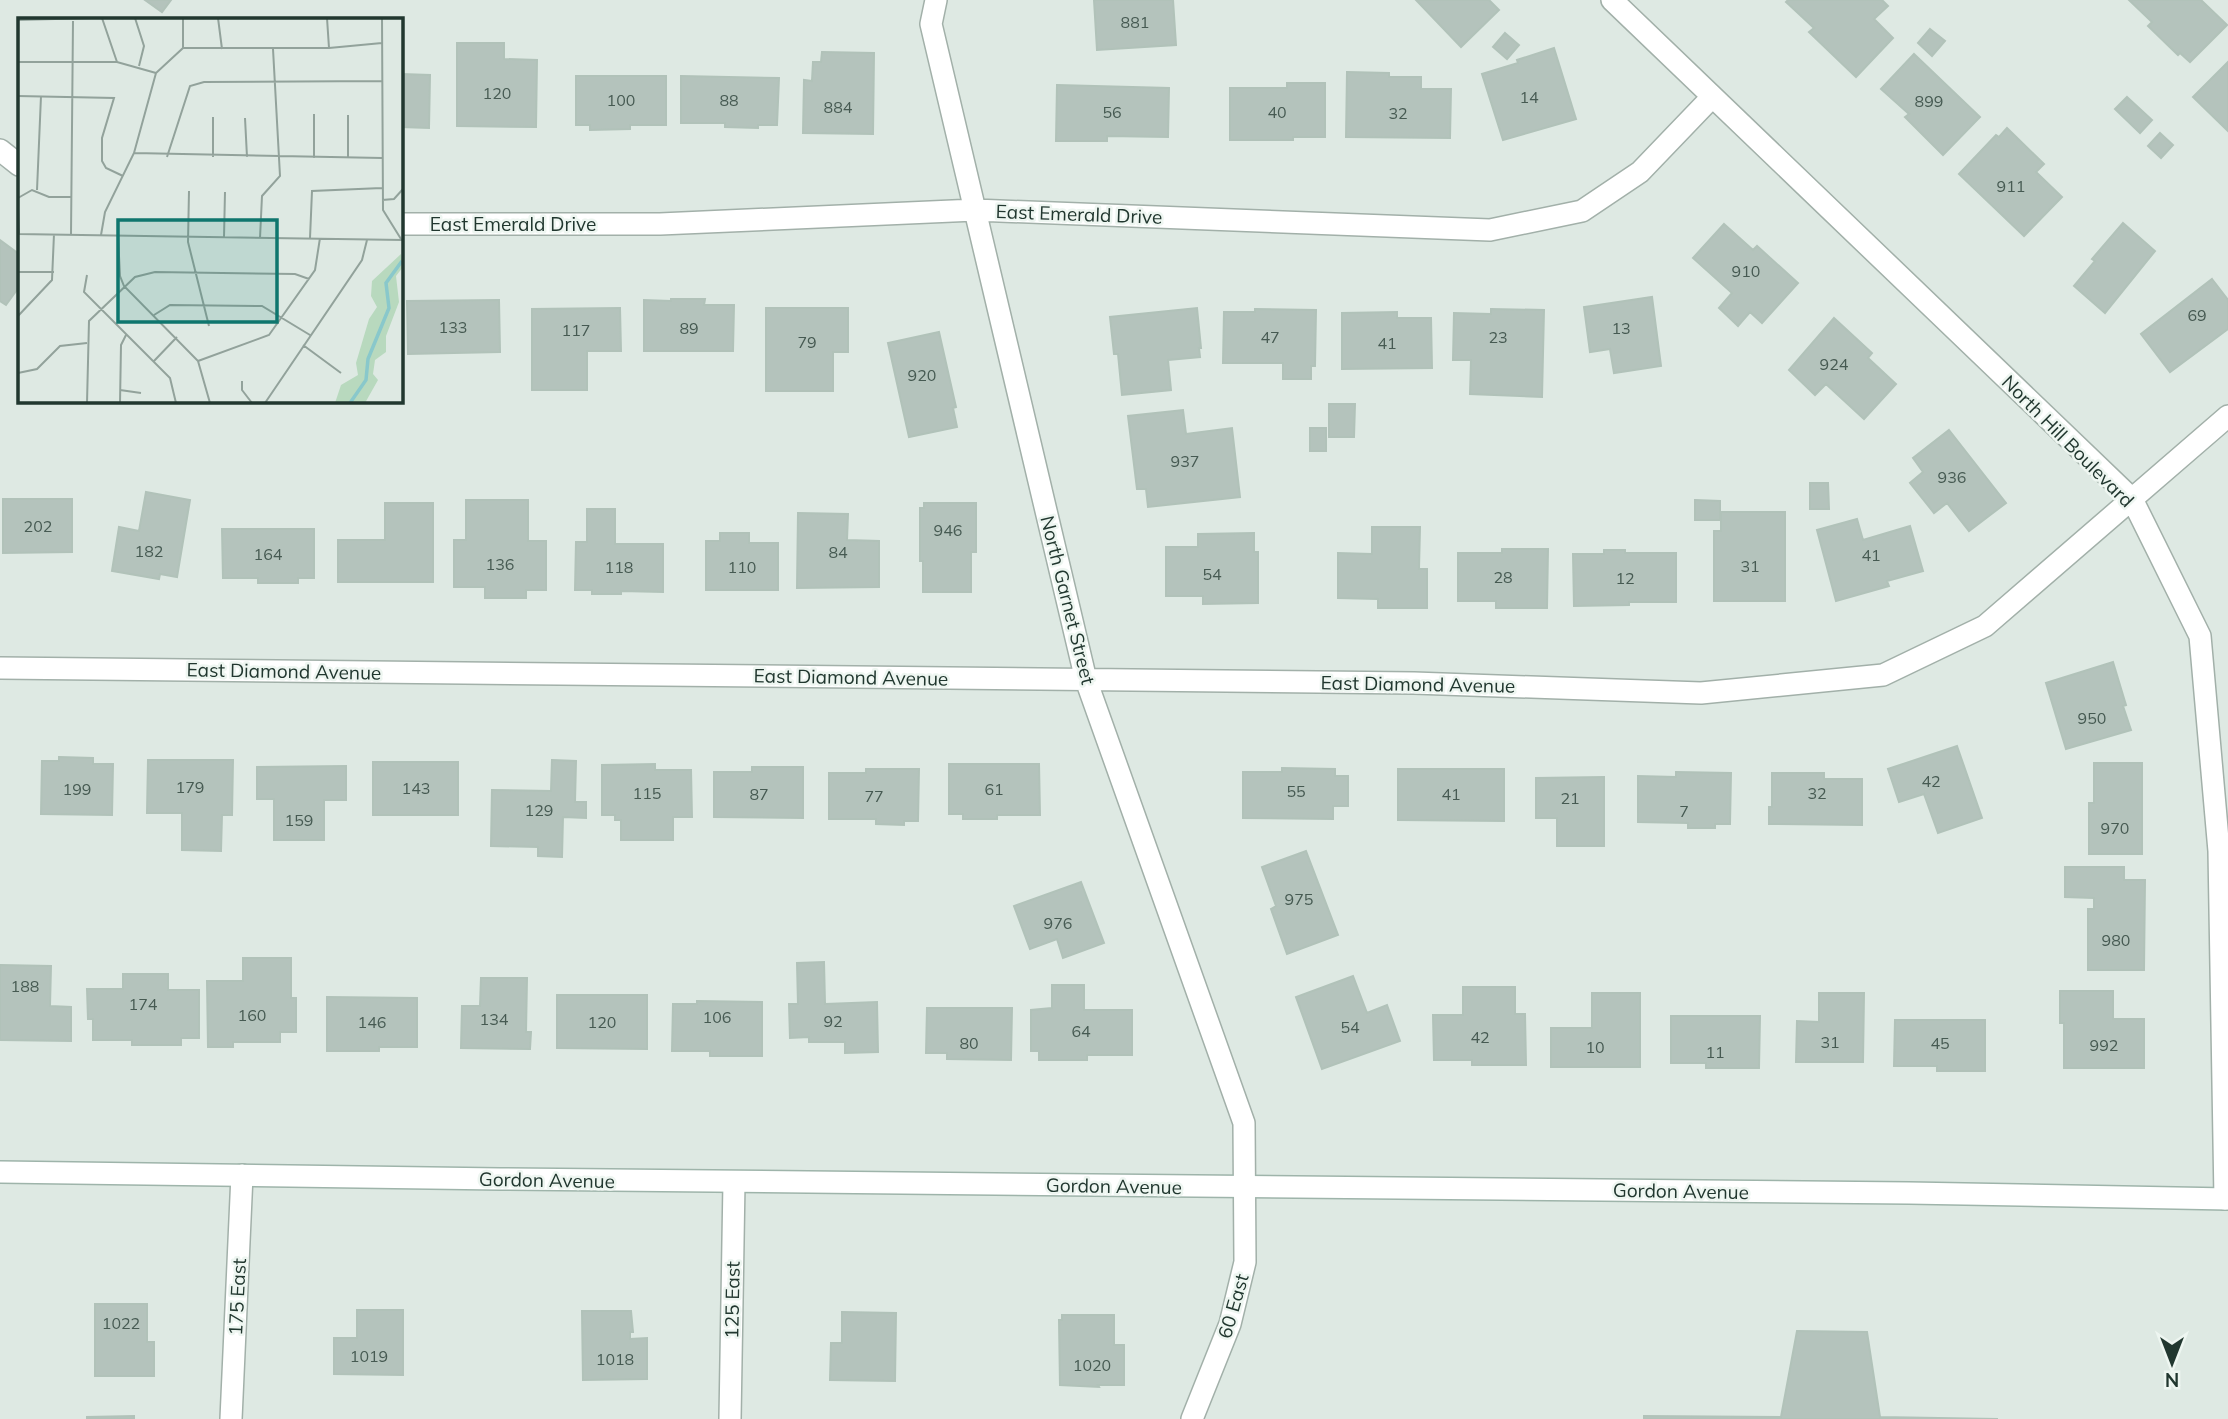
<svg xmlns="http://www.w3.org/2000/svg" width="2228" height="1419" font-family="Mulish,sans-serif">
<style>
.building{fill:#b4c3bc;stroke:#b1c2b9;stroke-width:2}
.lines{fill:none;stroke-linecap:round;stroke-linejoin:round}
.street-casing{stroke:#a2b0a9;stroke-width:24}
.secondary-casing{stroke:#9eb4aa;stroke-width:24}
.street{stroke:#fff;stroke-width:21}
.secondary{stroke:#fff;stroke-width:21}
.labels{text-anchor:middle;stroke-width:5;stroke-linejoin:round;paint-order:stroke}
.number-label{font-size:16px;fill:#465a52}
.street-label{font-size:19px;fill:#21372f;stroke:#eef6f1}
.inset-river{fill:none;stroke:#89c8cb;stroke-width:3.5}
.inset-road{fill:none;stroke:#92a29b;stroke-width:2}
.view{fill:#0f766e;fill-opacity:0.15;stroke:#0f766e;stroke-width:3.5}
.inset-edge{fill:none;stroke:#21372f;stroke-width:3.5}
</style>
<rect width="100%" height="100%" fill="#dee9e3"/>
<!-- building -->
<path class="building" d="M145,0h26l-9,12z
M1094,0h79l3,45 -79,5z
M1416,0h73l10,10 -38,37z
M1788,0h94l6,6 -14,13 19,19 -37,39 -47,-45 5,-4 -28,-26z
M2129,0h72l26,25 -37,37 -10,-9 -2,2 -30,-29 4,-4z
M1930,29l15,12 -13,15 -14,-13z
M1505,33l14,12 -12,14 -14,-12z
M457,43h47v16l33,1 -1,67 -79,-1z
M1554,48l22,71 -73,21 -21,-66 36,-11 -1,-3z
M822,52l52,1 -1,81 -70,-1 1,-53 8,1 1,-19h8z
M1914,54l66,63 -37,38 -38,-38 4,-3 -28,-25z
M2228,62v69l-35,-34z
M1347,72l42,1v4h32v12h30l-1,49 -104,-1z
M401,74l29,1 -1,53 -28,-1z
M576,76h90v49h-36v4l-40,1v-5h-14z
M681,76l98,2 -2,47h-19v3l-33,-1v-4h-44z
M1287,83h38v54h-32v3h-63v-52h57z
M1057,85l112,3 -1,49 -61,-1v5h-51z
M2127,97l25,23 -12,13 -25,-24z
M2007,128l37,36 -8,8 26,25 -38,39 -65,-62 37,-39 3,2z
M2160,133l13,12 -12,13 -13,-12z
M2123,223l32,28 -50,62 -31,-27 21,-25 -3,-2z
M1724,224l29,26 4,-4 41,37 -36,40 -12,-11 -12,14 -19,-18 13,-15 -39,-35z
M0,240l19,14v33l-13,18 -6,-4z
M2212,279l16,21v29l-58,43 -29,-38z
M1652,297l9,69 -47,7 -4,-24 -20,3 -6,-45z
M671,299h34l-1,6h30l-1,46h-89v-51l27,1z
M499,300l1,52 -92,2 -1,-53z
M620,308l1,43h-34v39h-55v-81z
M766,308h82v44h-15v39h-67z
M1197,308l4,40h-2l1,9 -32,3 3,30 -49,5 -4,-41h-4l-4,-37z
M1255,309l61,1 -1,56h-4v13h-28v-16h-60l1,-51h31z
M1491,309l53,1 -2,87 -72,-3 1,-34h-18l1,-47 37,1z
M1397,312v6h34l1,50 -90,1v-56z
M1834,318l38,35 -4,5 28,26 -32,35 -38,-35 -11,11 -26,-25z
M939,332l17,75 -3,1 4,19 -48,10 -21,-94z
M1329,404h26l-1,33h-25z
M1183,410l3,24 46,-6 8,69 -92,10 -2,-18h-9l-9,-73z
M1310,428h16v23h-16z
M1949,430l57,73 -37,28 -22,-28 -13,10 -24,-30 13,-11 -10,-14z
M1810,483h18l1,26h-19z
M146,492l44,8 -13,77 -17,-3 -1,5 -47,-8 7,-44 20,4z
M3,499h69v53l-69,1z
M466,500h62v41h18v49h-20v8h-41v-11h-31v-47h12z
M1695,500l25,1v19h-25z
M385,503h48v79h-95v-42h47z
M924,503h52v49h-5v40h-48v-31h-3v-53h4z
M587,509h28v35h48v48l-42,-1v3h-29v-4h-17l1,-48h11z
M1721,512h64v89h-71v-70h7z
M798,513l50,1 -1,26 32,1v46l-82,1z
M1857,519l6,21 47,-14 13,45 -36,10 2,5 -53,15 -19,-71z
M1372,527h48l-1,42h8v39h-49v-9l-40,-1v-45l34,1z
M222,529h92v49h-16v5h-40v-5h-35z
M720,533h29v10h29v47h-72v-49h14z
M1254,533v19h4v51l-55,1v-8h-37v-49h32v-13z
M1502,549h46l-1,59h-51v-7h-38v-48h44z
M1604,550h21v3h51v49h-47v3l-55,1 -1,-52h31z
M2113,662l13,43 -3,1 8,24 -65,19 -20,-66z
M1957,746l25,72 -44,15 -14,-39 -25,8 -11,-33z
M59,757l34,1v6h20l-1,51 -71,-1 1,-53h17z
M148,760h85l-1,55h-10l-1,36 -39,-1v-37h-35z
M552,760l24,1 -1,41h11v16l-23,-1 -1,40 -24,-1v-9l-47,-1 1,-56 59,1z
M373,762h85v53h-85z
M2094,763h48v91h-53v-51h5z
M655,764v6h36l1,47h-19v23h-52v-20h-6v-5h-13v-50z
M949,764h90l1,51h-43v4h-34v-5h-14z
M346,766v34h-22v40h-50v-41h-17v-32z
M752,767h51v51l-89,-1v-45h38z
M1282,768l53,1v7h13v30h-15v13l-90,-1v-46h39z
M866,769h53l-1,52h-14v4l-28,-1v-5h-47v-46h37z
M1398,769h106v52l-106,-1z
M1676,772l55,1 -1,51h-15v4h-27v-5l-50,-1v-46l38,1z
M1772,773h52v6h38v46l-93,-1v-17h3z
M1604,777v69h-47v-28h-21v-40z
M1306,851l32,84 -51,19 -16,-45 5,-3 -14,-39z
M2065,867h59v13h21l-1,90h-56v-61h6v-11l-29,-1z
M1081,882l23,61 -41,15 -6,-19 -27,10 -16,-43z
M243,958h48v40h5v34h-16v10h-47v5h-25l-1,-66h36z
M824,962l1,42 52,-2 1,50 -33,1v-11h-36v-5l-19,1 -1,-34h9l-1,-41z
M0,965l51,1 -1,40 21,1v34l-71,-1z
M123,974h45v16h31v48h-18v7h-49v-5h-39v-21h-5l-1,-30h36z
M1353,976l14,37 20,-8 13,36 -78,28 -26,-72z
M481,978h46l-1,54h5l-1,17 -69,-1 1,-42h18z
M1052,985h32v25h48v45h-45v5h-48v-9h-8v-41l21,-2z
M1463,987h52v27h10l1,51h-54v-5h-38l-1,-45h30z
M2060,991h53v28h31v49h-80v-45h-4z
M1592,993h48v74h-89v-39h41z
M1819,993h45l-1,69h-67l1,-41 22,1z
M557,995h90v54l-90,-1z
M327,997l90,1v49h-38v4h-52z
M697,1001l65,1v54h-52v-5h-38l1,-47h24z
M927,1008h85l-1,52 -64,-1v-6h-21z
M1671,1016h89l-1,52h-53v-5h-35z
M1895,1020h90v51h-48v-5h-43z
M95,1304h52v38h7v34h-59z
M357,1310h46v65l-69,-1v-36h23z
M582,1311h49l2,21h-3v7l17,-1v41l-64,1z
M842,1312l54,1 -1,68 -65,-1 1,-37h11z
M1062,1315h52v30h10v40h-26l1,2 -39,-2 -1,-65h3z
M1797,1331l70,1 13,85 118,2h-354v-3l137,1z
M134,1416v3h-47v-2z"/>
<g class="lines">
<!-- street casing -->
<g class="street-casing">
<path id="street" d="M936,0l-5,24 155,656 158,443 1,139 -15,62 -38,95
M1612,0l520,499 68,137 19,215 6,348
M0,150l19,15
M401,224h259l315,-14 515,20 92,-19 58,-39 72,-75
M0,668l1414,15 287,10 182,-18 102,-49 243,-210
M231,1419l11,-244
M730,1419l4,-237"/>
</g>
<!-- secondary casing -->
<g class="secondary-casing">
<path id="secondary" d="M0,1172l500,7 1409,14 319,6"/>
</g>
<!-- street -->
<use href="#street" class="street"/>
<!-- secondary -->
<use href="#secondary" class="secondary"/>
</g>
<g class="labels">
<!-- number labels -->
<g class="number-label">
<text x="1135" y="28">881</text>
<text x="497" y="99">120</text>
<text x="1529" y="103">14</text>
<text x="621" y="106">100</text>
<text x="729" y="106">88</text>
<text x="1929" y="107">899</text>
<text x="838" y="113">884</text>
<text x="1112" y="118">56</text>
<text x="1277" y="118">40</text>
<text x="1398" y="119">32</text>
<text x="2011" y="192">911</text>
<text x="1746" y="277">910</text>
<text x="2197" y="321">69</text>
<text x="453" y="333">133</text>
<text x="689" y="334">89</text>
<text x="1621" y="334">13</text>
<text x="576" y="336">117</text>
<text x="1270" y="343">47</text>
<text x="1498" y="343">23</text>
<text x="807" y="348">79</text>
<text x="1387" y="349">41</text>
<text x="1834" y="370">924</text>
<text x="922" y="381">920</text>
<text x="1185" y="467">937</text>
<text x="1952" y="483">936</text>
<text x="38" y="532">202</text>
<text x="948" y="536">946</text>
<text x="149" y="557">182</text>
<text x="838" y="558">84</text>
<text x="268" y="560">164</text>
<text x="1871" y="561">41</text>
<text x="500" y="570">136</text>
<text x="1750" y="572">31</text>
<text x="619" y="573">118</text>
<text x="742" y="573">110</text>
<text x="1212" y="580">54</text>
<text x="1503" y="583">28</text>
<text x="1625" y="584">12</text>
<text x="2092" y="724">950</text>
<text x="1931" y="787">42</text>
<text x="190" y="793">179</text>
<text x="416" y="794">143</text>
<text x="77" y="795">199</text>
<text x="994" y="795">61</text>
<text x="1296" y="797">55</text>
<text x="647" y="799">115</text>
<text x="1817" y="799">32</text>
<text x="759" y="800">87</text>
<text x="1451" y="800">41</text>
<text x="874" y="802">77</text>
<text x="1570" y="804">21</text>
<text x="539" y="816">129</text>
<text x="1684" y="817">7</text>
<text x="299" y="826">159</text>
<text x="2115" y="834">970</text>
<text x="1299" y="905">975</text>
<text x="1058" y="929">976</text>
<text x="2116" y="946">980</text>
<text x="25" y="992">188</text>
<text x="143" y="1010">174</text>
<text x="252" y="1021">160</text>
<text x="717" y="1023">106</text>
<text x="494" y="1025">134</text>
<text x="833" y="1027">92</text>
<text x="372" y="1028">146</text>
<text x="602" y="1028">120</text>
<text x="1350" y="1033">54</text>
<text x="1081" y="1037">64</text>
<text x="1480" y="1043">42</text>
<text x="1830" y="1048">31</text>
<text x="969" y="1049">80</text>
<text x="1940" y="1049">45</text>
<text x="2104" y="1051">992</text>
<text x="1595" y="1053">10</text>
<text x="1715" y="1058">11</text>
<text x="121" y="1329">1022</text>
<text x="369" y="1362">1019</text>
<text x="615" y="1365">1018</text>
<text x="1092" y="1371">1020</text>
</g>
<!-- street labels -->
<g class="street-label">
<text transform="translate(1079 214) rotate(2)" y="7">East Emerald Drive</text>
<text x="513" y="231">East Emerald Drive</text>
<text transform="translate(2068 441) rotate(45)" y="7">North Hill Boulevard</text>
<text transform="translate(1068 600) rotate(76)" y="7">North Garnet Street</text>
<text transform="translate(284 671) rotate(1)" y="7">East Diamond Avenue</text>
<text transform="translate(851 677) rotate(1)" y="7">East Diamond Avenue</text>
<text transform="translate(1418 684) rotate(1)" y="7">East Diamond Avenue</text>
<text transform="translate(547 1180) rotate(1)" y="7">Gordon Avenue</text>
<text transform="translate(1114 1186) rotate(1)" y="7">Gordon Avenue</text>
<text transform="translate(1681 1191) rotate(1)" y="7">Gordon Avenue</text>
<text transform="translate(237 1297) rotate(-87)" y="7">175 East</text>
<text transform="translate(732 1300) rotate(-89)" y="7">125 East</text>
<text transform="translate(1233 1306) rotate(-74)" y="7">60 East</text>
</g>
</g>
<!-- overview -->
<g transform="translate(18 18)">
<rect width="385" height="385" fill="#dee9e3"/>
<path d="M383,236l2,13 -7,9 3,26 -13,34v16l-11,8 -2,14 5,6 -13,23h-30l6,-18 17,-10 -2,-12 13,-44 8,-12 -6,-11 1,-15z" fill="#b8d9be"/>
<path class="inset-river" d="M332,385l16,-23 2,-21 21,-51 -3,-25 16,-22"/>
<path class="inset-road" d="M84,0l15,44M117,0l9,28 -5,20M200,0l4,31M309,0l2,30M364,0l1,192 18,29M0,2l74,-2M165,30h146l53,-5M0,44h99l39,11M0,78l96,2 -12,40v23l4,7 17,8M296,96v44M195,99v40M227,100l2,39M116,135l248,5M149,139l23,-71 14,-4 178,-1M330,140v-43M19,172l4,-94M171,173l-1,51 21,84M0,180l14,-8 17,7h23M364,182l12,-1 9,-10M0,190l1,26M0,216l385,6M53,216l2,-213M83,217l4,-23 29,-59 22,-80 27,-25v-30M100,218l2,40 4,10 74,75 12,42M206,219l1,-45M242,220l2,-42 18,-20 -7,-127M292,220l2,-47 70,-3M0,254h36M69,257l-3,17 86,86 6,25M136,297l16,-10 92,1 48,29M0,298l34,-36 2,-46M285,327l38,28M136,343l23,-24M180,343l71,-26 46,-65 5,-32M0,355l19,-4 23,-23 27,-3M224,363v9l10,13M102,372l21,3M69,385l2,-82 46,-44 20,-5 140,2 14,5M102,385l1,-58 5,-10M247,385l97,-143 5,-20"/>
<path class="view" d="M100,202h159v102h-159z"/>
<rect width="385" height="385" class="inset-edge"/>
</g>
<!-- north arrow -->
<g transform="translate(2172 1363) rotate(180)" stroke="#eef6f1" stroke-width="5" paint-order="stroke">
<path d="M0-5L12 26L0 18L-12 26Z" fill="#21372f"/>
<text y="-10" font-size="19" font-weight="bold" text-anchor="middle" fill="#21372f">N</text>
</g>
</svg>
